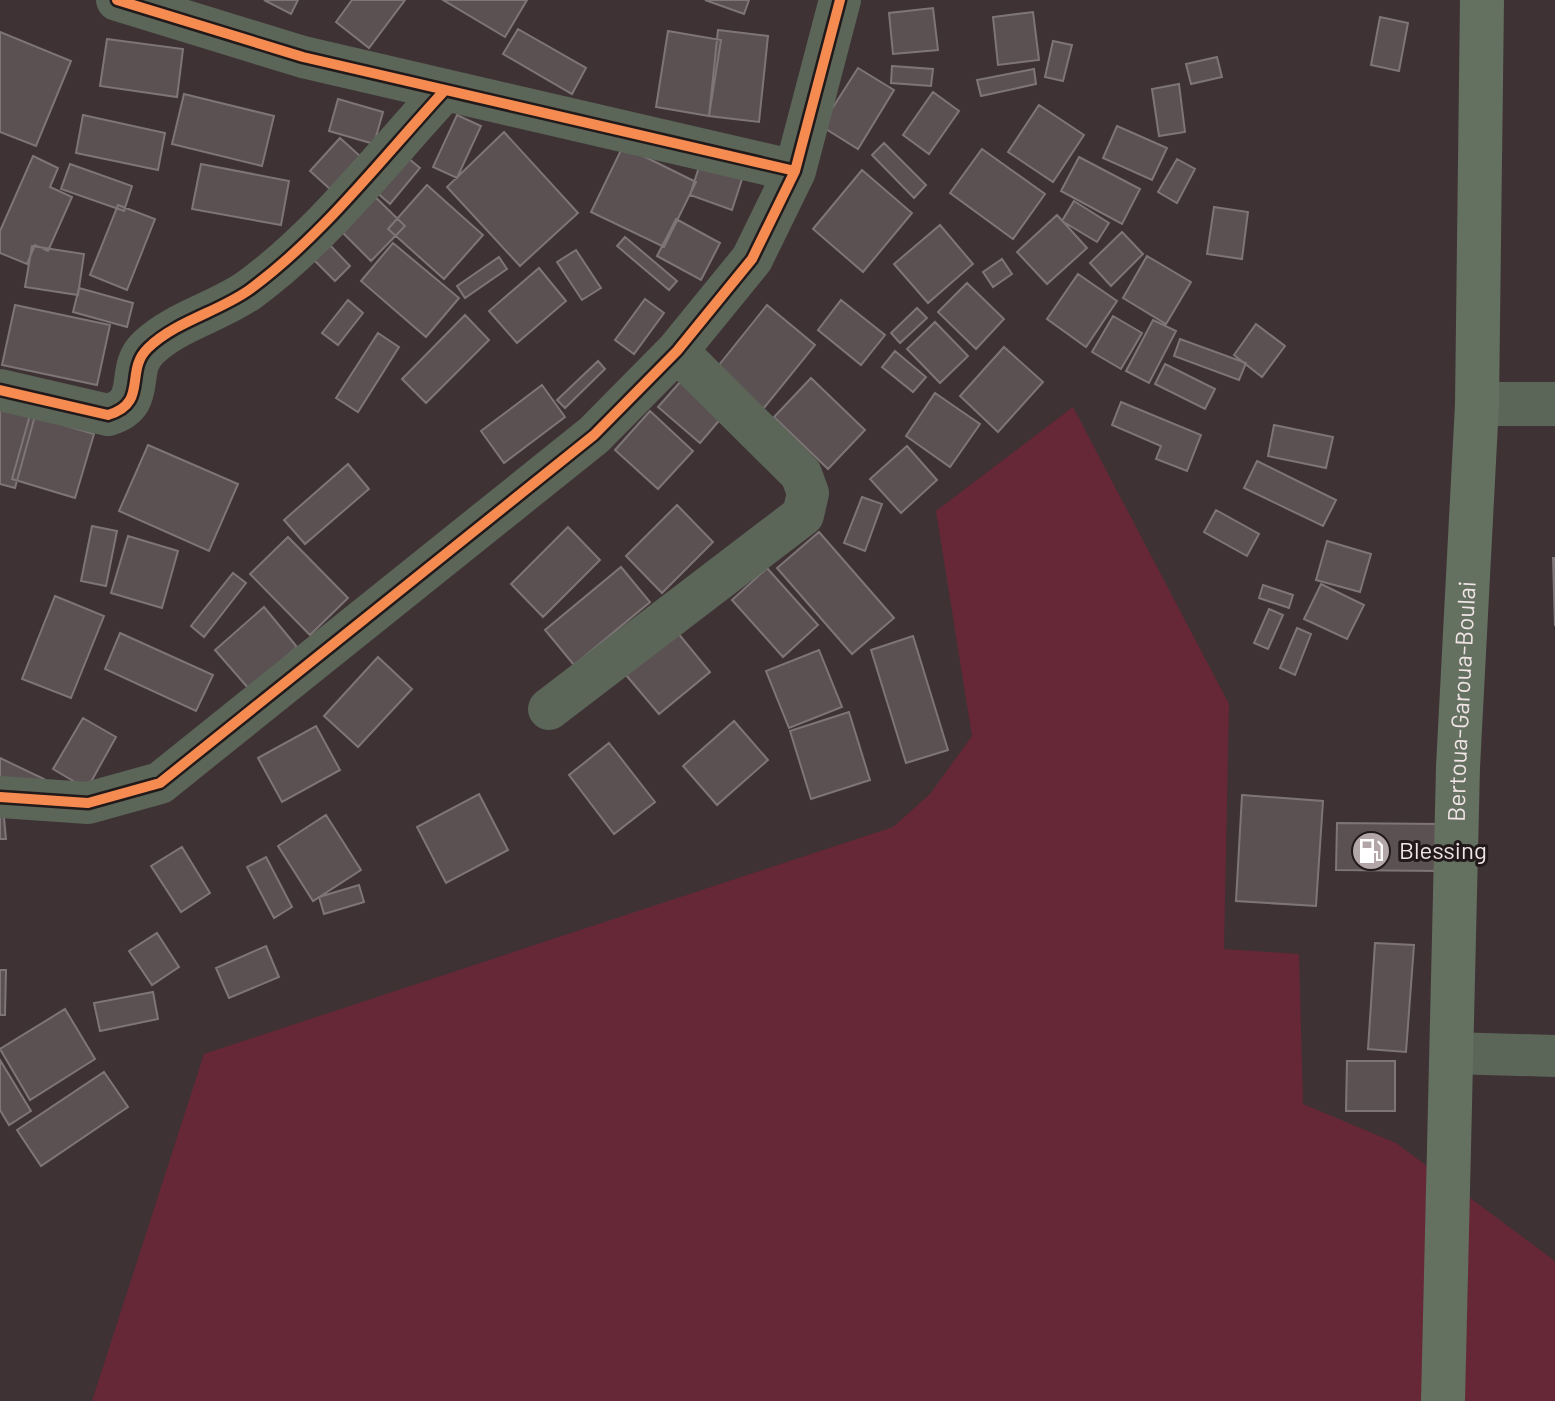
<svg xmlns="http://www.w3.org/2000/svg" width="1555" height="1401" font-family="Barlow,sans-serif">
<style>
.green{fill:#662836}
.building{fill:#5b5153;stroke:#7e7576;stroke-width:2}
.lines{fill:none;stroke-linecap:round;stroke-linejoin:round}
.minor{stroke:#5b6558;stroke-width:42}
.tertiary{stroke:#5b6558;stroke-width:44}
.trunk{stroke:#647060;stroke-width:44}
.cycleway-casing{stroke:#22191a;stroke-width:15}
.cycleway{stroke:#f68b52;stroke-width:10}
.labels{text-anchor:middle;stroke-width:6;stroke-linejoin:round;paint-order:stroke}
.street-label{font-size:24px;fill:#f1e4e6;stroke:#22191a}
.poi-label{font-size:24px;fill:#f1e4e6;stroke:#22191a;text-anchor:start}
</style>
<rect width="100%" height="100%" fill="#3e3234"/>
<!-- green -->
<path class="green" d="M1073,407l156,297 -5,245 75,5 4,150 93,39 159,118v140h-1463l112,-347 689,-227 37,-33 42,-58 -36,-225z"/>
<!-- building -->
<path class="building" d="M264,0h34l-7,14z
M352,0h53l-36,48 -33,-26z
M443,0h84l-22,37z
M705,0h44l-5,14z
M933,8l5,42 -45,4 -4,-41z
M1033,12l6,48 -41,5 -5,-48z
M1380,17l28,6 -9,48 -28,-6z
M518,29l68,39 -14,26 -69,-40z
M718,30l50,6 -9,86 -50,-6z
M668,31l53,9 -12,76 -53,-9z
M0,32l71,29 -35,85 -36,-14z
M107,39l76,10 -6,48 -77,-11z
M1053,41l19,4 -9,36 -18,-4z
M1217,57l5,20 -31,7 -5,-20z
M892,66l41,3 -2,17 -40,-3z
M858,68l36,22 -36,59 -37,-23z
M1034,69l2,15 -55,12 -4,-16z
M1179,84l6,48 -26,4 -7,-47z
M933,92l26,19 -30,43 -26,-19z
M184,94l90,22 -12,50 -90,-22z
M338,99l45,13 -9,32 -45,-13z
M1039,105l45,30 -31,47 -45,-30z
M83,115l82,18 -7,37 -82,-17z
M457,115l24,11 -24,52 -24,-11z
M1117,126l50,22 -15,32 -49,-22z
M504,132l74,81 -58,53 -73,-79z
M340,138l20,18 -30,33 -20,-18z
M884,143l42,42 -12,13 -42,-43z
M623,146l73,36 -32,65 -73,-35z
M982,149l63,45 -32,45 -63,-46z
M403,154l17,14 -30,36 -16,-14z
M33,156l25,12 -8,19 22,10 -24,54 -13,-6 -8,19 -27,-11v-22z
M1079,157l61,32 -18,35 -61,-33z
M1177,159l18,10 -18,34 -19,-11z
M70,164l62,22 -8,25 -63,-22z
M201,164l88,17 -8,44 -89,-16z
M700,164l42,15 -10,31 -42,-15z
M862,170l50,43 -49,59 -50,-43z
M427,185l56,50 -39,44 -56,-50z
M365,187l40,39 -34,35 -39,-39z
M1074,201l35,22 -12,19 -35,-21z
M118,205l37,14 -28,71 -37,-15z
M1214,207l34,5 -6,47 -35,-5z
M1057,215l30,33 -40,36 -30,-32z
M676,219l44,24 -19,37 -44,-24z
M940,225l33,39 -45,39 -34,-39z
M1122,232l21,22 -32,32 -21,-23z
M625,237l52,44 -8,9 -52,-44z
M326,241l24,25 -15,15 -25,-25z
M393,243l66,55 -33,39 -65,-56z
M32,246l52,8 -6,41 -53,-8z
M576,250l25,38 -19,12 -25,-38z
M1147,256l44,26 -25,42 -43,-26z
M499,257l8,12 -42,29 -8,-12z
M1002,259l10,15 -19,13 -10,-15z
M539,268l27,33 -49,42 -28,-32z
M1078,274l39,27 -31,46 -39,-28z
M967,283l37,36 -28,30 -38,-37z
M79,288l54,15 -6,24 -54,-15z
M645,299l19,14 -30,41 -19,-14z
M348,300l15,13 -25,32 -16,-12z
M841,300l44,35 -24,30 -43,-35z
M15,305l95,20 -13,60 -95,-20z
M767,305l48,40 -56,69 -48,-39z
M917,308l10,10 -27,25 -9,-10z
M465,315l24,25 -63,63 -24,-24z
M1113,316l29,17 -21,36 -29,-17z
M1153,320l23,11 -27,52 -23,-12z
M935,322l33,34 -28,27 -33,-34z
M1256,324l29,22 -23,31 -28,-22z
M378,333l21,14 -41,65 -22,-14z
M1180,339l66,24 -7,17 -65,-24z
M1004,347l39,35 -45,50 -38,-36z
M895,351l31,26 -13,15 -31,-25z
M598,361l7,8 -40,39 -8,-8z
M1165,364l50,25 -10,20 -50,-25z
M811,378l54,52 -37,39 -54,-52z
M681,381l42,35 -23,27 -42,-36z
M542,385l23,32 -61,46 -23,-32z
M935,393l45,31 -30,43 -44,-31z
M0,394l38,11 -23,83 -15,-4z
M1121,402l80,33 -14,36 -31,-12 5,-13 -49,-21z
M650,411l43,40 -35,38 -43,-39z
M30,415l64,19 -19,64 -63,-19z
M1274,425l59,12 -7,31 -58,-12z
M148,445l90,39 -29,67 -90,-40z
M907,446l30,34 -36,33 -31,-34z
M1257,461l79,39 -13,26 -79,-38z
M348,464l21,25 -64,55 -21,-24z
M862,497l20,7 -17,47 -21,-8z
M677,505l36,37 -51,51 -36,-37z
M1216,510l43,24 -12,22 -43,-24z
M92,526l25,5 -11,55 -25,-5z
M568,527l32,33 -57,57 -32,-33z
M819,532l75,86 -42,36 -75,-86z
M128,536l50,15 -16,57 -51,-15z
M288,537l60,61 -38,37 -60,-61z
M1327,541l44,13 -11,38 -44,-12z
M1553,558h2v68z
M621,567l29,35 -76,63 -29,-35z
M767,568l51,57 -35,32 -51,-57z
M233,573l13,10 -42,54 -13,-11z
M1321,584l43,21 -17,34 -43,-20z
M1263,585l30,10 -4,13 -30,-10z
M55,596l49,20 -33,82 -49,-19z
M264,607l33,40 -48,42 -34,-39z
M1269,609l14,6 -15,34 -14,-6z
M1297,628l14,6 -16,41 -15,-7z
M677,632l33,40 -51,42 -33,-39z
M120,633l93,42 -17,36 -91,-42z
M913,636l35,114 -42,13 -35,-113z
M819,650l23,57 -53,21 -23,-57z
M378,657l34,32 -54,58 -34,-31z
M849,712l21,68 -59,19 -21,-68z
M83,718l33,19 -29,52 -34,-20z
M734,721l34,39 -51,45 -34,-39z
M316,726l24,44 -58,32 -24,-44z
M609,743l46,59 -41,32 -45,-59z
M0,758l44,21 -9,21 -35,-16z
M479,794l29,56 -62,33 -29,-56z
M1242,795l81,6 -7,105 -80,-5z
M0,807h3l3,32h-6z
M326,815l35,55 -48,31 -35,-55z
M1337,823l103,1v47l-104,-1z
M182,847l28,46 -29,19 -30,-46z
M266,857l26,50 -18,11 -27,-51z
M359,885l5,17 -40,12 -5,-17z
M157,933l22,34 -27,18 -23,-34z
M1375,943l39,2 -8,107 -38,-3z
M266,946l13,31 -50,21 -13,-30z
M0,970h6l-1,45h-5z
M153,992l5,27 -58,12 -6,-28z
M65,1009l30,50 -65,41 -30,-51z
M0,1060l31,51 -22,14 -9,-15z
M1347,1061h48v50h-49z
M104,1072l24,35 -87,59 -24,-36z"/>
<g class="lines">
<!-- minor -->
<path class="minor" d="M117,0l186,57 492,114
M0,390l108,25c41,-12 16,-44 40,-67 28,-27 70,-36 101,-58 74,-54 133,-132 196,-200
M549,709l254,-194 5,-22 -7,-19 -124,-123
M0,797l88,6 72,-20 434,-348 83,-84 75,-92 43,-88 45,-171
M1451,1053l104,3"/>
<!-- tertiary -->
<path class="tertiary" d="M1477,404h78"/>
<!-- trunk -->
<path class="trunk" id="s1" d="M1443,1401l15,-634 19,-363 5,-404"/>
<!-- cycleway casing -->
<g class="cycleway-casing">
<path id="cycleway" d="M117,0l186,57 492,114
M0,390l108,25c41,-12 16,-44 40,-67 28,-27 70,-36 101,-58 74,-54 133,-132 196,-200
M0,797l88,6 72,-20 434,-348 83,-84 75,-92 43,-88 45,-171"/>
</g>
<!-- cycleway -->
<use href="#cycleway" class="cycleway"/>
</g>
<!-- icons -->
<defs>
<g id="fuel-disc" transform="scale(2)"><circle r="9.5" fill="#b2a6a8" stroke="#22191a"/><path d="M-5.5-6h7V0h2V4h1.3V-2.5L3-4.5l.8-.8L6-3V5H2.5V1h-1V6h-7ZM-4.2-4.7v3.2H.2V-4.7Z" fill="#fff"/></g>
</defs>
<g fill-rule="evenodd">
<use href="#fuel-disc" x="1371" y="851"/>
</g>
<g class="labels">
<!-- street labels -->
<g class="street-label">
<text dy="8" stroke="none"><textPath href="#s1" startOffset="700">Bertoua-Garoua-Boulai</textPath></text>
</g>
<!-- poi labels -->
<g class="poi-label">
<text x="1399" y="859">Blessing</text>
</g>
</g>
</svg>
